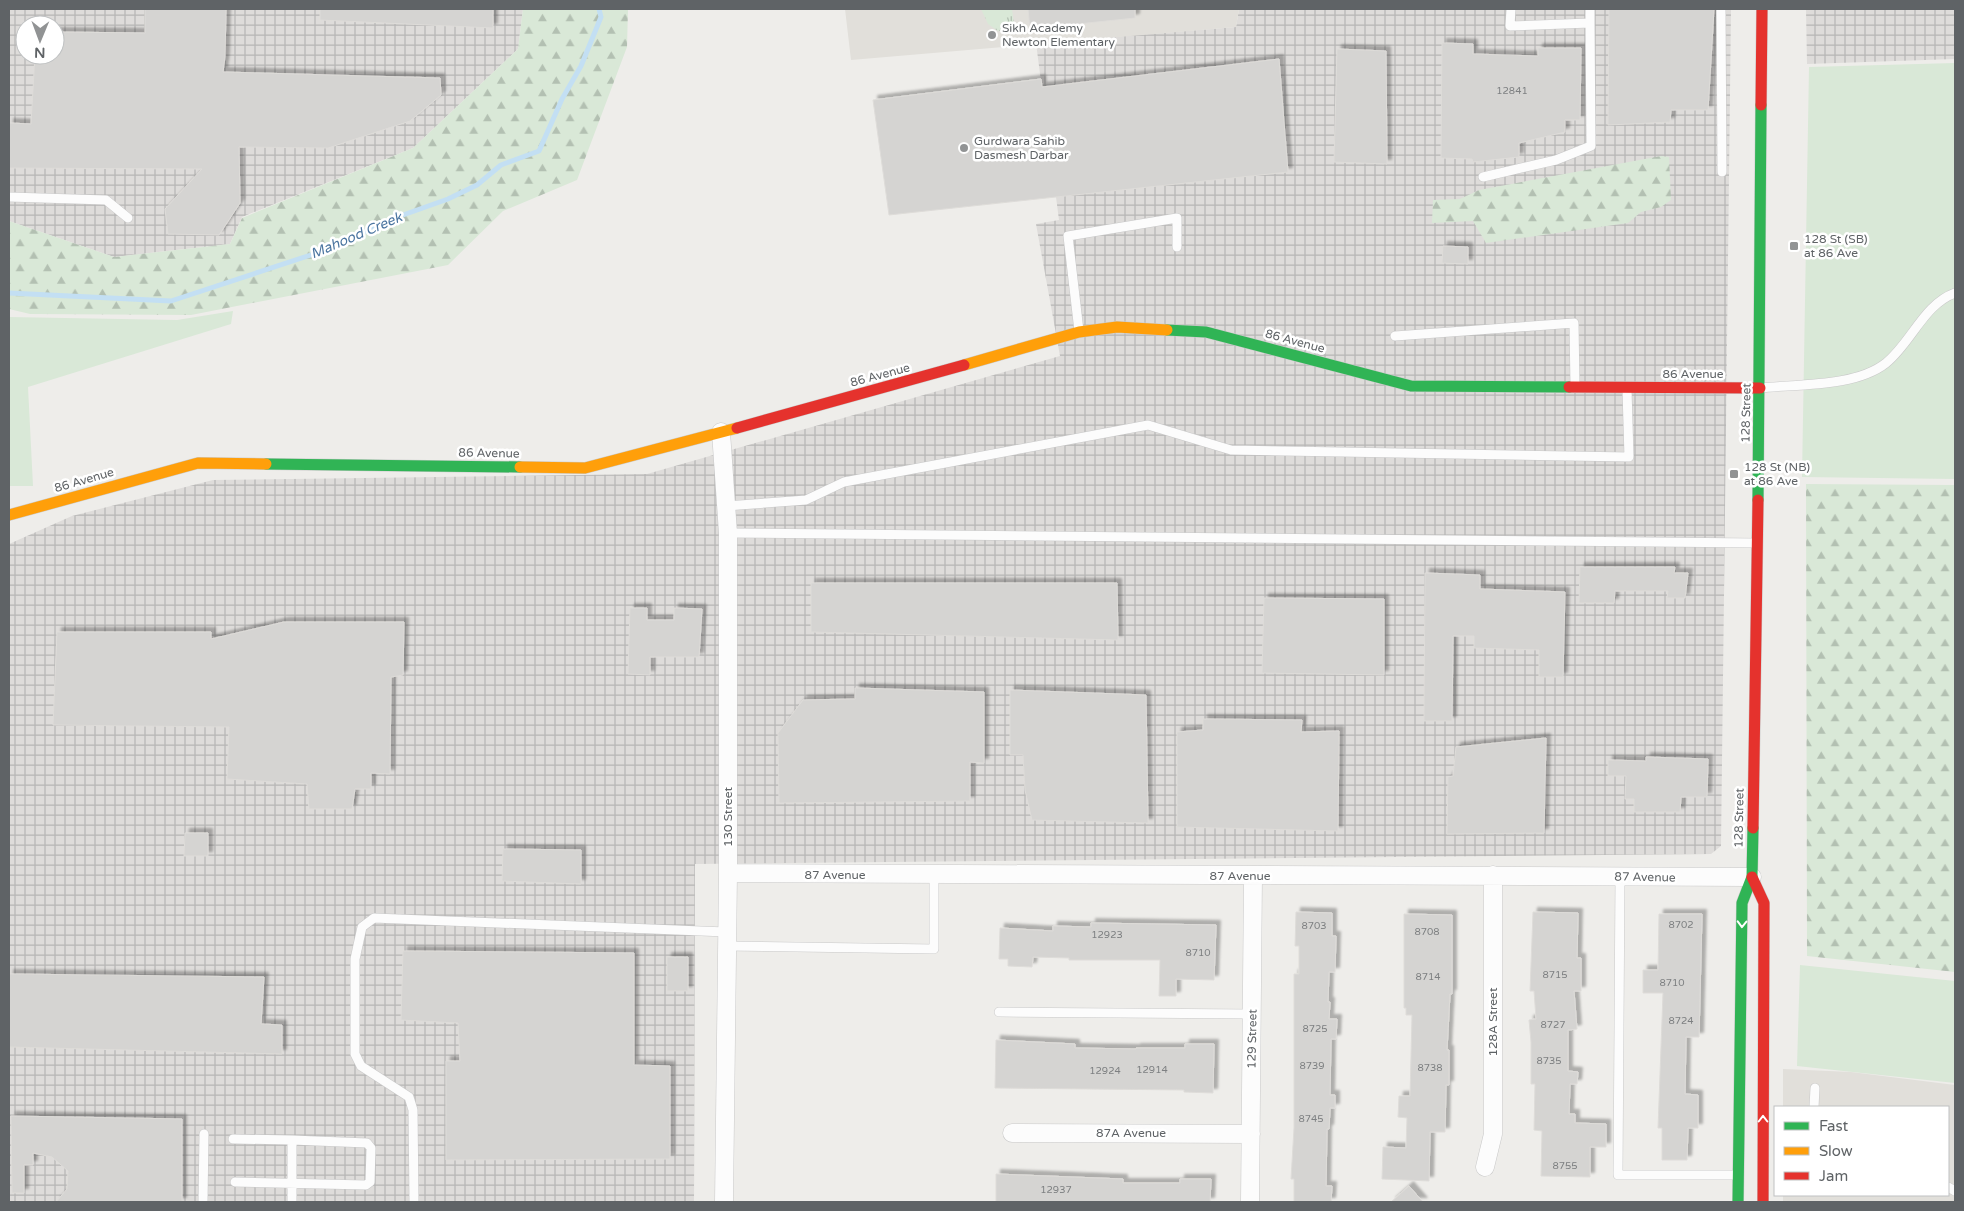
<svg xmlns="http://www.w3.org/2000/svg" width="1964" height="1211" font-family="'Varela Round',sans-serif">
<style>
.industrial{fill:url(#industrial-grid);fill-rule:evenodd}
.education{fill:#e1dfda}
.grass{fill:#d9e8d7}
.forest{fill:url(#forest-firs)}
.park{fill:url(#park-tufts)}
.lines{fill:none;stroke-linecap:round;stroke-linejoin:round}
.stream{stroke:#c3dff3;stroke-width:5}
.building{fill:#d5d4d2;stroke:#dedcd9;filter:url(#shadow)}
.lane-casing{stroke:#c9c9c9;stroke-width:10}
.street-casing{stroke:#c9c9c9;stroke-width:19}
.fast-casing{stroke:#cbcbcb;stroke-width:12}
.slow-casing{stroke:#cbcbcb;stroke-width:12}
.jam-casing{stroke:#cbcbcb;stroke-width:12}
.lane{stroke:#fcfcfc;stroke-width:9}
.street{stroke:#fcfcfc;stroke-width:18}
.fast{stroke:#30b455;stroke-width:11}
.slow{stroke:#ff9f0a;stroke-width:11}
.jam{stroke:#e5322d;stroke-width:11}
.oneway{stroke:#fff}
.poi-dot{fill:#919394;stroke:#fff;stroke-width:2}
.labels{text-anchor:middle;stroke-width:5;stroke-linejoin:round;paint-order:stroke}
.number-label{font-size:10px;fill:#7e8082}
.poi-label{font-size:12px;fill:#5f6366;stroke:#fff;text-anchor:start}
.street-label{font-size:12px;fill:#5f6366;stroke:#fff}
.water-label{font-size:14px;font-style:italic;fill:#4b75a0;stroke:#fff}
</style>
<defs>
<pattern id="industrial-grid" width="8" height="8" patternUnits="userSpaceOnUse" patternTransform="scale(1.25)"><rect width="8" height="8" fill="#dedcda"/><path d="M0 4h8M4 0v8" fill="none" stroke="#b7b6b5"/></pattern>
<pattern id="forest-firs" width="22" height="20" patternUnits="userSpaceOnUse" patternTransform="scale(1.25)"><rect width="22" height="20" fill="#d9e8d7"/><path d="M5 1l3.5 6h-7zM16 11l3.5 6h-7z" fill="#b3c0b2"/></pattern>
<pattern id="park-tufts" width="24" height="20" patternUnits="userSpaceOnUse" patternTransform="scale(1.25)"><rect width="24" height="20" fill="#d9e8d7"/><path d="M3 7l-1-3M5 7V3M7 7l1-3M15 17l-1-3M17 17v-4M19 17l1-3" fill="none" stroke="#b3c0b2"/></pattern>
<filter id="shadow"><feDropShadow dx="4.5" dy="-4.5" stdDeviation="1" flood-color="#0004"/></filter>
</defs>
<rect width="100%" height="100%" fill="#eeedea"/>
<!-- industrial -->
<path class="industrial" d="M9,9h514l-5,40 -105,99 -171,69 -12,27 -116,13 -105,-36zM25,25h30v30h-30z
M1239,9h492l-10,837 -10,8 -1016,10 -1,338h-685v-658l63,-28 141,-36 434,-6 413,-118 -24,-132 23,-4 -23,-177 200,-16z
M1806,9h149v50l-148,5z"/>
<!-- education -->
<path class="education" d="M845,9h394l-3,18 -385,33z
M1783,1069l68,3 104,13v117h-172v-7h165v-88h-165z"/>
<!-- grass -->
<path class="grass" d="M1955,63v416l-153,-2 7,-410z
M233,311l-2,13 -203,63 5,99h-24v-169l168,3z
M1800,965l155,16v102l-158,-17z"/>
<!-- forest -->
<path class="forest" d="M523,9h105l-1,38 -50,133 -74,31 -55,54 -257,50 -161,-1 -21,-5v-88l105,36 116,-13 12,-26 171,-70 105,-99z
M1661,156l8,1 2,43 -10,7 -20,5 -13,11 -142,20 -13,-22 -41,2 1,-23 27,-1 19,-9z
M1806,484l149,1v487l-148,-16z"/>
<!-- park -->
<path class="park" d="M981,9h31l2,15 -5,5 -11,2 -10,-7z"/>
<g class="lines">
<!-- stream -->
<path class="stream" d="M9,293l162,8 146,-48 86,-38 45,-16 29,-14 24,-20 38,-14 23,-52 19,-33 20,-49 -2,-8"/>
</g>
<!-- building -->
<path class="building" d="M145,9h81l-1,48 -2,15 217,6 1,17 -31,26 -82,27 -89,-1 1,56 -21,32 -51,-1 -3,-25 37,-40 -193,-1v-45l22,1 4,-69h20v-23l90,1z
M320,9h173v19l-173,-8z
M1028,9h107v9l-105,11z
M1609,9h105l-6,101h-37l-1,12 -62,3z
M1442,43l31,1v10l65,2v-8h43l-1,72h-15v12l-46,11v14l-46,5 -1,-3 -31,-1z
M1337,49l49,2 1,113 -53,-2z
M1279,59l9,113 -399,43 -16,-115 168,-21 1,8z
M1443,246l25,1v17l-26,-1z
M1580,567h95l-1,6h14l-3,25h-18l1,-7h-53l-1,12h-35z
M1425,573l55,2v14l85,3 -2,85h-24v-27l-65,-2v-12h-21l-1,85h-28z
M811,583h306l1,57 -307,-8z
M1264,598l120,1v76l-122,-2z
M630,608h17v12h27v-12l28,1 -3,48h-49v18l-22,-1z
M284,622h120l-1,53 -12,2 -1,97 -19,-1v16h-16l-3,20h-43l-2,-25 -80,-5 2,-52 -176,-2 4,-93h154v7z
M855,688l129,4v71l-14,-1v39l-191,2 -1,-70 25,-33 52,-1z
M1010,690l136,5 2,128 -116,-3 -7,-30 -2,-35h-13z
M1203,719l99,1 -1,12 38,-1 -1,100 -161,-4v-95l26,-2z
M1546,738l-2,95 -97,1 1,-57 5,-1 3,-29z
M1646,757l62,2 -1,38h-26l-1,15h-46v-13h-9l1,-23h-18v-16l38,1z
M185,833h23v23h-24z
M503,849l78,1v34l-79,-3z
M1296,912l36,1v23h4l-1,36h-6l-1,30h2l-1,17h8l-1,20h-5l-1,56h5v13h-5l-1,21h-2l-1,57h6l-1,16h-37v-23h-3l3,-51v-154h5v-28h-4z
M1533,912l45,1 -1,45h4v33h-7l3,38 -9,1v41l10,1 -1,12h-7l-1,30h6v9l31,1v23h-16v30l-49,-1 1,-45 -8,-1 1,-46h-4v-42l-2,-22 7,-1 -2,-28h-4z
M1404,914l48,1v79h-2l-3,56h2v35h-3l-1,47h-15l-1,49 -47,-2 1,-32 23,1 1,-30 -9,-1 1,-21h11l2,-81h-6v-7h-2z
M1659,914h43l-3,123h-13l-1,57 13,1v33h-10l-1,32h-25v-32h-4l5,-135h-20v-23h15z
M1091,923l125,2 -2,55 -38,-1v17h-17l1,-36h-91v-2l-36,-1 -1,10 -24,-1v-7h-9l1,-31 53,3v-5l38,1z
M403,951l231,2v112l36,1v93l-224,1v-99h14l-2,-38 -57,-3z
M667,957h21v34h-21z
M9,974l255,3 -3,47 21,1v29l-273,-7z
M996,1040l79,4v4l61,1v-1h49v-4h29l-1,49 -29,-1v-2l-189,-2z
M11,1116l171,3v83h-126l11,-13 1,-18 -16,-14 -19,-4v12h-9v28h-12z
M996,1174l127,5v4h57v-4h31l-1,23h-214z
M1409,1186l14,16h-32z"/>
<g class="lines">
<!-- lane casing -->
<g class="lane-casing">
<path id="lane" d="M1511,9l-1,17 80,-3v-14
M1721,9l1,163
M1483,177l73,-17 35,-14 -1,-123
M9,197l97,3 22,18
M1079,331l-11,-95 109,-18v29
M1395,336l179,-13 1,64
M1760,388c38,-4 96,-1 126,-25 25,-20 38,-59 69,-70
M726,506l80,-6 38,-18 304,-57 83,25 398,7 -2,-67
M728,533l1029,10
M1620,877l-2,298h119
M726,946l208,3v-73
M999,1012l253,2
M1814,1107l1,-19
M233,1139l59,1
M235,1182l131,3 4,-3 1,-34 -4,-5 -75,-3v62
M1948,1187l7,4
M203,1202l1,-68
M414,1202l-1,-92 -4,-13 -48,-31 -6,-12v-95l7,-32 12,-9 352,14"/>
</g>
<!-- street casing -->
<g class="street-casing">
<path id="street" d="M721,432l7,101v340l-4,329
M728,873l1024,4
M1012,1133l239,1
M1485,1167l8,-33v-259
M1250,1202l3,-326"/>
</g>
<!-- fast casing -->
<g class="fast-casing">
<path id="fast" d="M1167,330l39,2 205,54 158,1
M266,464l254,3
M1758,500l3,-395
M1738,1202l4,-299 10,-26 1,-49"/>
</g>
<!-- slow casing -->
<g class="slow-casing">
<path id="slow" d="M964,365l115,-33 38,-5 50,3
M520,467l65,1 152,-40
M9,515l189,-52 68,1"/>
</g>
<!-- jam casing -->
<g class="jam-casing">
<path id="jam" d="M1761,105l1,-96
M1569,387l191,1
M737,428l227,-63
M1753,828l5,-328
M1752,877l12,26 -1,299"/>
</g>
<!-- lane -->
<use href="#lane" class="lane"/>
<!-- street -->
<use href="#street" class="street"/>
<!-- fast -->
<use href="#fast" class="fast"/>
<!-- slow -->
<use href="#slow" class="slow"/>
<!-- jam -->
<use href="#jam" class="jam"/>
</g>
<!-- one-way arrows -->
<defs><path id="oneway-chevron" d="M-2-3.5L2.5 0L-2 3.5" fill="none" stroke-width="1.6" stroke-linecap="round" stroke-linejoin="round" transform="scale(1.25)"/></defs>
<g class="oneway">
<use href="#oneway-chevron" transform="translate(1742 924) rotate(91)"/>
<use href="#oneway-chevron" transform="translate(1763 1119) rotate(-90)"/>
</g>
<!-- markers -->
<g class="poi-dot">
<circle cx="992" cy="35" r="5"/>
<circle cx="964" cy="148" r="5"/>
<rect x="1789" y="241" width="10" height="10" rx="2.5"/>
<rect x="1729" y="469" width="10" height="10" rx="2.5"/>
</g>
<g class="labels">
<!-- number labels -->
<g class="number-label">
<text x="1512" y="94">12841</text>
<text x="1681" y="928">8702</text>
<text x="1314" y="929">8703</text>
<text x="1427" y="935">8708</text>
<text x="1107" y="938">12923</text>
<text x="1198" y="956">8710</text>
<text x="1555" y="978">8715</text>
<text x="1428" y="980">8714</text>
<text x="1672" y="986">8710</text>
<text x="1681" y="1024">8724</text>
<text x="1553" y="1028">8727</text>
<text x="1315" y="1032">8725</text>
<text x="1549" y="1064">8735</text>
<text x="1312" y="1069">8739</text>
<text x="1430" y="1071">8738</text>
<text x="1152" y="1073">12914</text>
<text x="1105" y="1074">12924</text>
<text x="1311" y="1122">8745</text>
<text x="1565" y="1169">8755</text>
<text x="1056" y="1193">12937</text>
</g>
<!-- poi labels -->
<g class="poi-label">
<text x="1002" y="32">Sikh Academy<tspan x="1002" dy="14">Newton Elementary</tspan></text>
<text x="974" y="145">Gurdwara Sahib<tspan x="974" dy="14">Dasmesh Darbar</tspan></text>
<text x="1804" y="243">128 St (SB)<tspan x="1804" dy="14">at 86 Ave</tspan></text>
<text x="1744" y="471">128 St (NB)<tspan x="1744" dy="14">at 86 Ave</tspan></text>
</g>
<!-- street labels -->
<g class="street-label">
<text transform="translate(1295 341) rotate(15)" y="4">86 Avenue</text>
<text x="1693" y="378">86 Avenue</text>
<text transform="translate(880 375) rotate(-15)" y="4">86 Avenue</text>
<text transform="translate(1746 413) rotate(-89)" y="4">128 Street</text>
<text transform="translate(489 453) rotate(1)" y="4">86 Avenue</text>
<text transform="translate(84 480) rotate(-16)" y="4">86 Avenue</text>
<text transform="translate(728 817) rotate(-90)" y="4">130 Street</text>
<text transform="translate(1739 818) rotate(-89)" y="4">128 Street</text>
<text x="835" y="879">87 Avenue</text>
<text x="1240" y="880">87 Avenue</text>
<text transform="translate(1645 877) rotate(1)" y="4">87 Avenue</text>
<text transform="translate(1493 1022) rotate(-90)" y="4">128A Street</text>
<text transform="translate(1252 1039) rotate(-89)" y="4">129 Street</text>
<text x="1131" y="1137">87A Avenue</text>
</g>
<!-- water labels -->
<g class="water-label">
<text transform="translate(356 235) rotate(-23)" y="5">Mahood Creek</text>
</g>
</g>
<!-- border -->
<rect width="1964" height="1211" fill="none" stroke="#5f6366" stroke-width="20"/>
<!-- legend -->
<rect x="1774" y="1106" width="175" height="90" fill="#ffffff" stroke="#bfc1c2"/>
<rect x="1784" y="1122" width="25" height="8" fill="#30b455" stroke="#bfc1c2"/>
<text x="1819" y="1131" font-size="15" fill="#5f6366">Fast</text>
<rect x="1784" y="1147" width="25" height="8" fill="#ff9f0a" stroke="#bfc1c2"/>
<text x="1819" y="1156" font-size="15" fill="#5f6366">Slow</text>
<rect x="1784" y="1172" width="25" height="8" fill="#e5322d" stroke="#bfc1c2"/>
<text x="1819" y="1181" font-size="15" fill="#5f6366">Jam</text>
<!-- north arrow -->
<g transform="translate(40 40) rotate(181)"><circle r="24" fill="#ffffff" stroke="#bfc1c2"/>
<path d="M0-4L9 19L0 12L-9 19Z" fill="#919394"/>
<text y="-8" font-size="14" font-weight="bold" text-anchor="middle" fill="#5f6366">N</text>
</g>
</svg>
